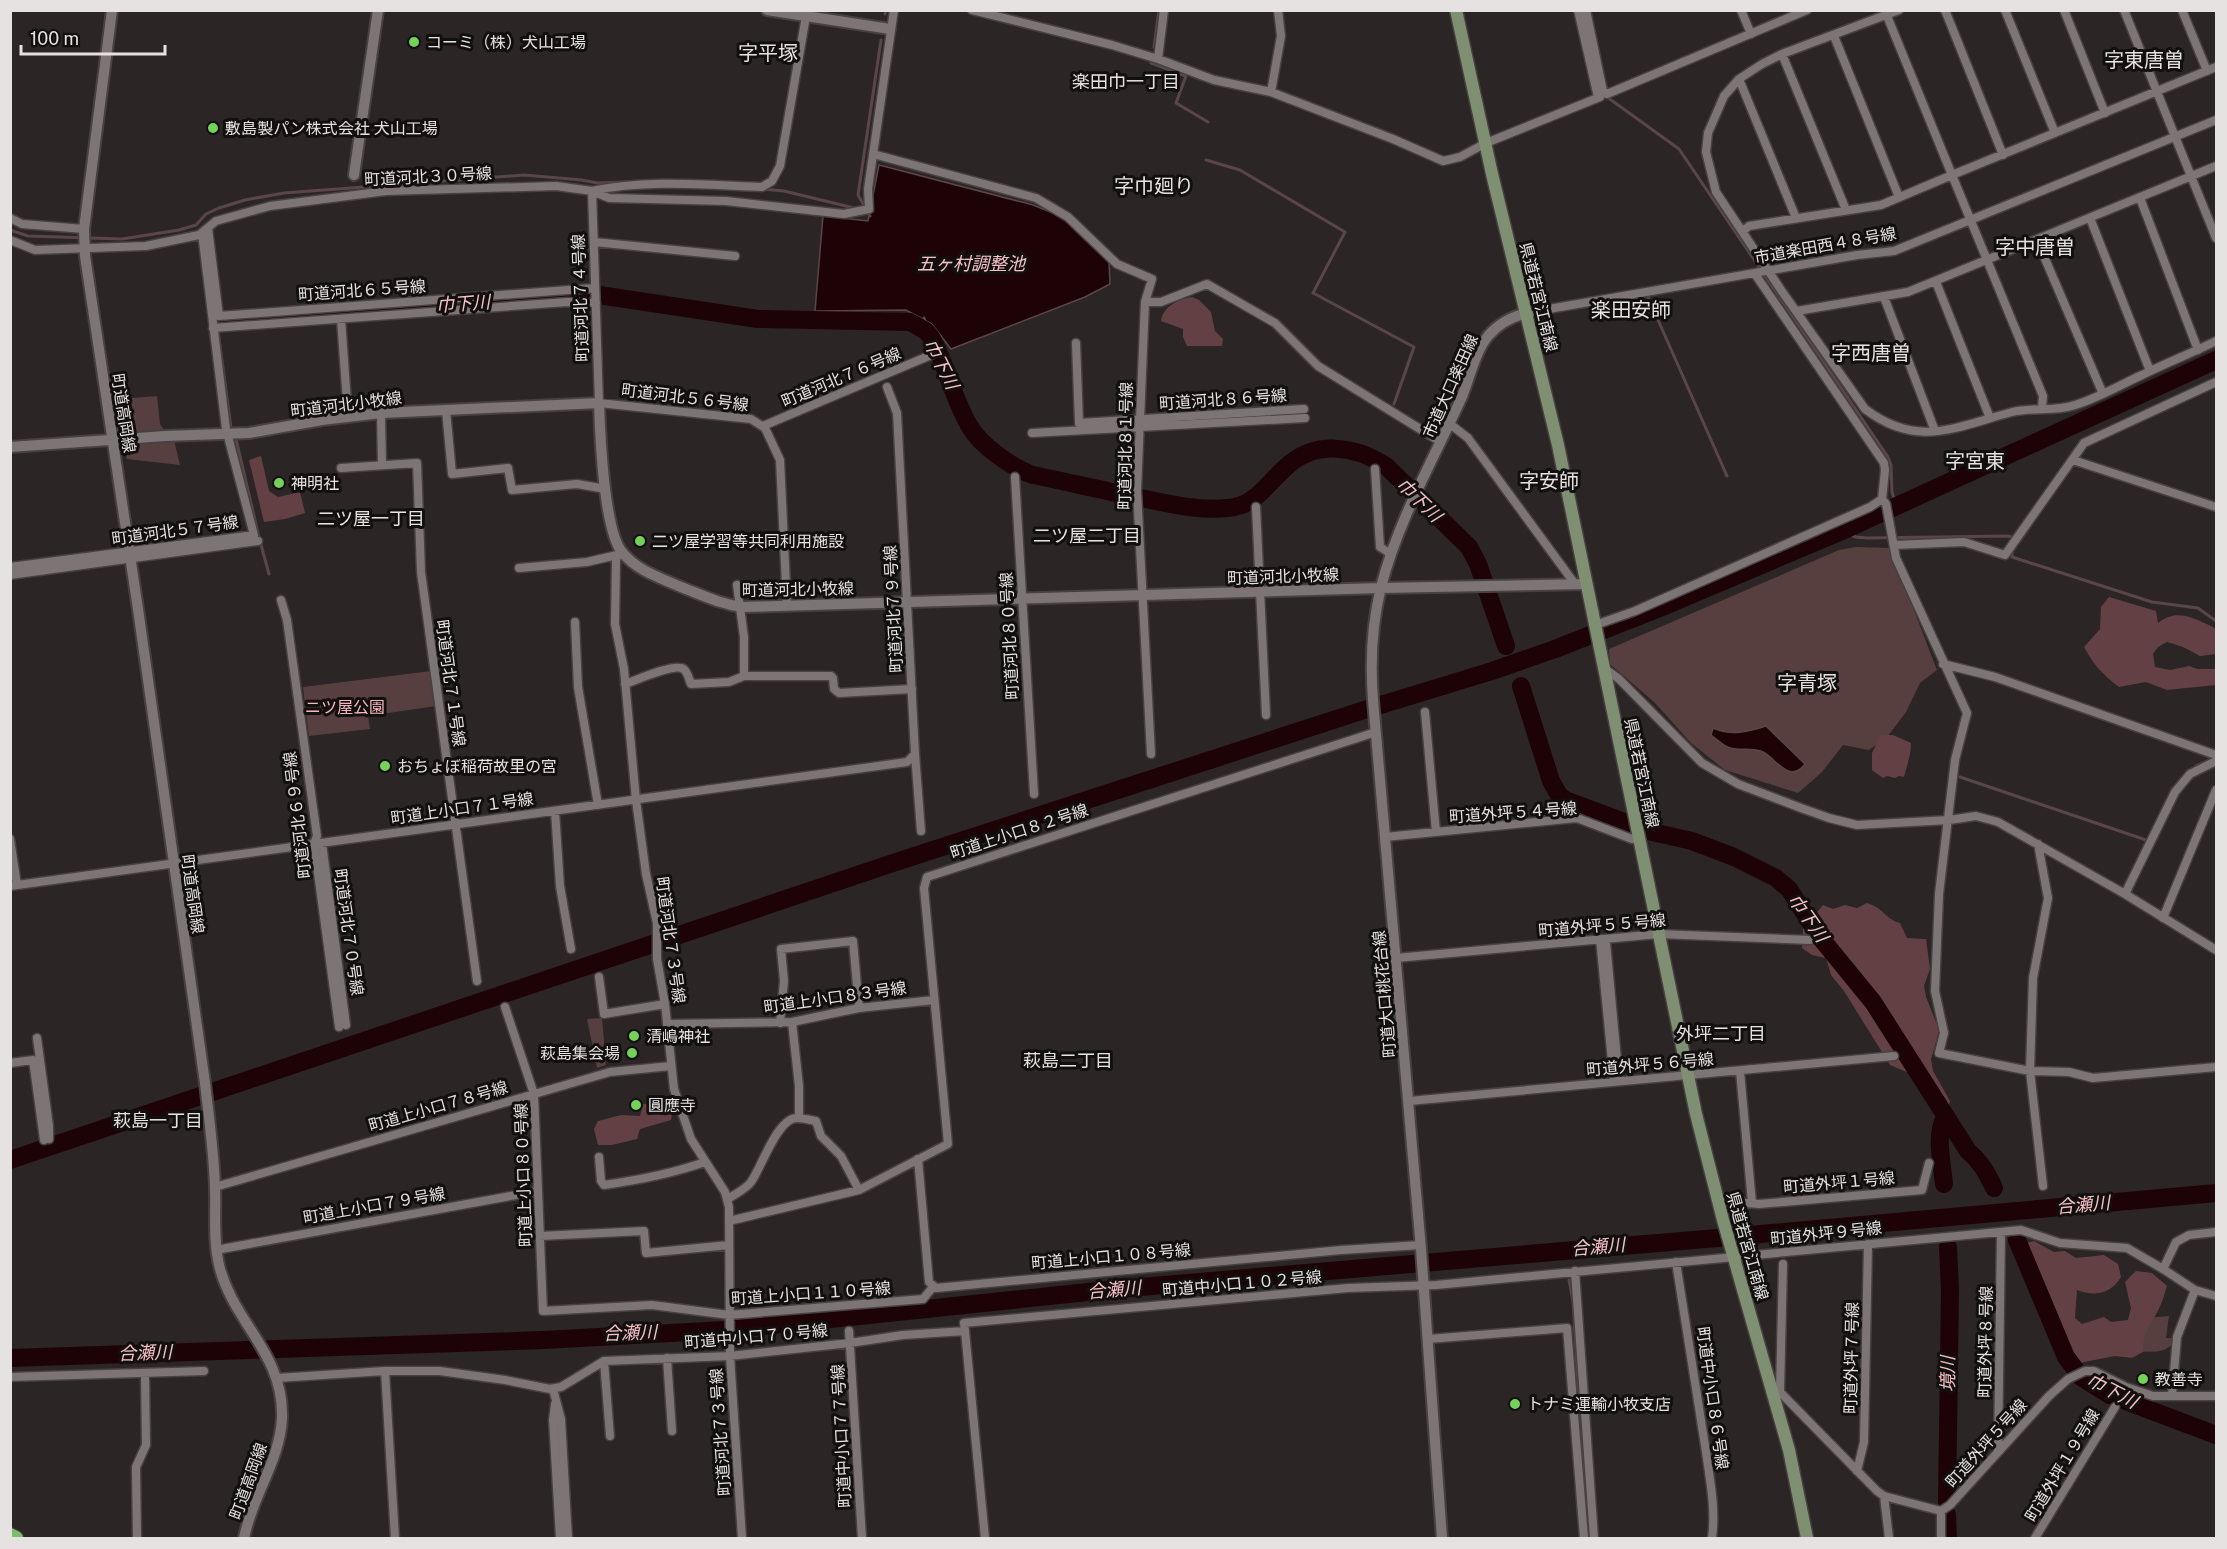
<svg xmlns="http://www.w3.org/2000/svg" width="2227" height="1549" font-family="'Public Sans','Noto Sans JP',sans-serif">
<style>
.green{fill:#573e3f}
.forest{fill:#634043}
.water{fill:#1d0306;stroke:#5a4648;stroke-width:1.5}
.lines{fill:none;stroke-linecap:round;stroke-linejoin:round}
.stream{stroke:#5a4648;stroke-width:3}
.river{stroke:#1d0306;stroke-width:18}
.minor-casing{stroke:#474141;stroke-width:11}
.tertiary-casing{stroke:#474141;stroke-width:14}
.secondary-casing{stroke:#474141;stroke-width:15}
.trunk-casing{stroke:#474141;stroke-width:16}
.minor{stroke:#7d7475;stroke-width:8}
.tertiary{stroke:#7d7475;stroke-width:10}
.secondary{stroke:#7e8f72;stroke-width:12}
.trunk{stroke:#80bc6e;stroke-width:14}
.poi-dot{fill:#74d25b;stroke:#120f0f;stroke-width:2}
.labels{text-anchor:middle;stroke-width:6;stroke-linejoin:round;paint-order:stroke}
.poi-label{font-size:16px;fill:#e7e2e2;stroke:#120f0f;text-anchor:start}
.street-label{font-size:16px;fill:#e7e2e2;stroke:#120f0f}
.park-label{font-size:16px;fill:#fab7bb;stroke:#120f0f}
.neighbourhood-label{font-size:18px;fill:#e7e2e2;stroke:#120f0f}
.water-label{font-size:18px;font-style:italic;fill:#f8c2c5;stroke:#120f0f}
.quarter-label{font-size:20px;fill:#e7e2e2;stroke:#120f0f}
</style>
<rect width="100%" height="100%" fill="#2c2525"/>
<!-- green -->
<path class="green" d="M157,396l3,28 4,6 -30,2 -10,-7 -4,-26z
M174,440l6,25 -53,-6 -1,-3 11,-14z
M1856,547l34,1 47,122 -17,13 -14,29 -19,25 -18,13 -26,-5 -21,27 -24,21 -73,-23 -34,-27 -37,-41 -44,-38 -1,-15 230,-99z
M431,671l5,35 -68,10 2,13 -61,7 -6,-49z
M602,1018l4,47 -9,3 -10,-49z
M2169,1316l-3,22h8c-3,17 -24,13 -38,14l-3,-33z"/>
<!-- forest -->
<path class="forest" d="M1192,297l7,3 12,12 4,19 8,8 -1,7h-35l-4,-9v-8l-22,-8c2,-15 18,-22 31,-24z
M261,456l8,35 9,6 22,-5 5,21 -20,6 -21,3 -15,-62z
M2109,597l47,14 2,12c19,-15 35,-5 55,4l3,3v24l-16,2 -17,-9 -16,-5 -9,5 -5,7 2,13 15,3 19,-4 9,3h18v16l-49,5 -21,-8 -27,5c-16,-12 -26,-23 -35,-40l16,-18 1,-22z
M1881,735h12l18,8c0,13 -4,21 -7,34l-5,-1 -4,2 -8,-2 -4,2 -11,-8v-17z
M1867,903c19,6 16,15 33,20l7,15 19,1 4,30 -6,17 2,11 12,30v8l-7,24 2,12 17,30 -6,24 -35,-52 -19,-8 -46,-74 -13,-16 -5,-17 -14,-3 -10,-7 1,-19 20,-24 10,4 12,-4 12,3z
M667,1098l5,17 -1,5 -31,9 -3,10 -25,6h-14l-4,-16 4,-8 23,-6 19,1 3,-12c9,1 15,-5 24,-6z
M2034,1241l20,11 11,-1 11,7 28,-3 14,9 3,13c-10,17 -27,20 -44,13l-2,28 7,6 22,-7 7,5 17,-2 3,-12 -6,-26 11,-11 16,2 15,13c-2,5 -3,12 -6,18 -8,20 -18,24 -18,48l-11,6 -17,-2 -46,9c-22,-27 -39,-77 -51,-110l9,-12z"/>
<!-- water -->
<path class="water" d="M879,165l154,40 35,14 41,43 1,22 -25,13 -134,52 -19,-25 -26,-14 -91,1 8,-95 45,5z
M1766,726l39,38c-16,21 -29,-6 -42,-12 -10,-5 -23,-1 -33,-4 -7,-2 -13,-9 -19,-13l2,-7c19,8 34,4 53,-2z"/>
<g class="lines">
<!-- stream -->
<path class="stream" d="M885,14l1,-4
M1154,47l5,-37
M1151,63l35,13 -10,27 32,19
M1607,97l72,52 209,308 3,8 1,27 4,14
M1206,160l34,10 105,62 -32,61 101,54 -20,57
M761,189l23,2 70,17
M870,216l-12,-21 23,-155
M10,230l18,6 94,3 57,-9 17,-5 10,-11 13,-6 26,-8 39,-7 240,-18 58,5 15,3 29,-1
M1647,295l80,181
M924,318l7,19
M218,330l13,98
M1234,417l65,-3
M236,439l23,98
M1842,531l14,6 11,1 141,-2 4,1v5
M260,541l9,33
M2012,551v6l140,45 46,6 18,13
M2196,766l19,-8
M1960,777l189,64
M1569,1280l4,21 13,211"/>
<!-- river -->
<path class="river" d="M217,322l382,-27 159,24 152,3 16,9 5,6c16,29 22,62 39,90 11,19 43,41 63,48 34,7 68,15 103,22 29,6 60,14 91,11 27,-1 39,-23 58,-40 29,-28 69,-23 101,-2l83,81 9,17 28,82
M1521,686l30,95 8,14 6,5 83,31 44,10 42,16 42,21 13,11 30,47 54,66 95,149c13,11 19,22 26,37
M10,1160l883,-297 468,-152 131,-40 63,-22 112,-44 175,-74 374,-171
M1944,1184c-2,-21 -9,-49 1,-67
M2017,1240l49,117 15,20 29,18 106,40
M10,1358l534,-18 181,-10 392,-41 600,-51 499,-45
M1947,1502l3,-212 -2,-43
M1947,1514l1,24"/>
<!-- minor casing -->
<g class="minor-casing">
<path id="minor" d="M972,10l140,35 46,14 56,21 57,12 122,47 50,22 17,-4 26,-14 114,-46 -3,-4 -19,-83
M1586,10l17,81 4,3 200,-84
M1741,10l10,24
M1899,10l-117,44 -20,10 -23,15 -15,17 -16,37 -2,19 10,40 65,98 84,119c53,40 90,18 147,3 20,-5 44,0 63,-7 23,-7 45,-20 67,-30 24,-12 50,-22 74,-34
M1945,10l58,145
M2005,10l50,123
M2064,10l41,103
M2124,10l92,228
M2182,10l25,61
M1834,36l65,161
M1782,54l64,156
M1158,59l6,-49
M1739,79l57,139
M1271,92l10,-56 -3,-26
M873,154l163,44 32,19 49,47 35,15 -7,23 -8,189 14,263
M2140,198l58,152
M10,218l12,6 62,5
M2090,218l60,153
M208,228l11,88 376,-28
M1743,231l6,-5 132,-21 71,-30 -67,-164
M10,240l25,10 111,-4 53,-11 17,-14 54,-15 116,-15 170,-5 36,5 17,7 117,3 118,13 25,-5 -1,-20 26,-179
M2037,240l66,154
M594,242l141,14
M1755,274l129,189 1,7 -3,29 4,5 10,54 71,155 -12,47 -16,134 -4,97 9,42 -5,20 91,18 39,1 24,6 123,-11
M1936,282l54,136
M1884,297l51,134
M1145,302h16l46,-18 68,39 43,43 123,76
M1797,311l111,-19 308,-126
M1526,313l331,-58 37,-4 322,-131
M341,319l7,97
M213,328l354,-26 29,1
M1076,343l3,80 225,-14
M887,387l10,26 18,341 6,77
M2042,408l1,-12 -91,-221 264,-108
M446,410l6,64 56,-6 4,22 65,-6 29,5
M381,413l1,52
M1450,424l18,14 107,146
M763,426l168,-71
M1032,433l273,-15
M2073,460l143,47
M341,468l76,-5 4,109 56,409
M1375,469l5,78 11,7
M1015,477l19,317
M1256,507l10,208
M1894,545l70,-3 41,13 79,-112 132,-61
M620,550l-4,10 -1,64 9,45 12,131 10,74 11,49v36l8,45 9,85 17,50 34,53 4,15 1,149 12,182
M10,567l244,-32 -28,-106 -24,-196
M519,568l68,-6 30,-7
M10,575l248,-34
M737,585l7,52v39
M281,600l6,20 30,216 -3,8 25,183
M787,606l-7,-146 -15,-32 -14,-9 -152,-16 -7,-212c54,-12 115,-6 170,-4l10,-6 8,-15 26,-150
M575,622l3,65 20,118
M1595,625l40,-14 235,-104 12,-8
M1943,664l52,13 221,78
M1604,668l15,11 83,84 36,21 63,24 28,10 28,7 92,-5 27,-4 22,6 127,72 91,56
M625,684c12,-4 45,-19 56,-16 6,1 8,11 10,16l38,-2 15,-6h87l2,2 1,11 5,4 73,-4
M1425,712l11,120
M555,811l5,75 11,63
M1385,837l192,-19 55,21h7
M10,839l7,46
M322,843l24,182
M2038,844l10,54 -15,80 -3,93 13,115
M10,886l897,-124 8,-8
M2125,894l50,-102 15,-18 26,-13
M2163,918l53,-128
M1600,939l14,143
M1606,942l13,139
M1396,958l263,-24 151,6
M599,977l5,37 61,-10
M505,1007l29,87 9,217 109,-6 77,10 194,-16 10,-12
M792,1022l7,64v32
M780,1023l4,-42 -3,-32 72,-8 6,67
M667,1024l125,-2 67,-14 75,-8
M37,1038l12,88v13
M10,1063l23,-3 11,80
M1740,1071l12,132
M1409,1101l485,-45
M599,1157l2,24 3,4c35,-5 67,-11 101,-23
M918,1159l11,123 7,6 405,-38 80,-5
M215,1187l395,-115 61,-6
M728,1199c7,-5 18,-10 23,-17 10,-13 26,-64 46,-64 5,0 14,2 19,3l5,15 20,20 18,34
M1731,1202l28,2 163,-14 7,-27
M729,1221l130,-31 89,-46 -24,-256 3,-11 449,-145
M540,1236l104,-5 2,22 83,-8
M216,1250l322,-59
M1676,1262c10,63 20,126 30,190 4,28 10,58 6,86
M2163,1269l13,-27 13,-7 27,-3
M1575,1271l19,267
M849,1331l13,207
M965,1331l-1,-8 384,-35 88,-3 585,-55 39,13 67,5 36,21 32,21 21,6
M1428,1339l139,-11 17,210
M667,1358l5,73
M604,1361l6,75
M385,1371l10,167
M10,1377l194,-6
M277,1378l108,-7h55l65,9 45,9 11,-2 43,-26 126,-5 120,-13 53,-8 62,-4 20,207
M553,1389l8,30 7,119
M1772,1389l6,1 99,101 7,5 57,15 9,-6 99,-109 19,-17 17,-8h9l32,16 27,9h63
M1780,1392l3,-128
M2172,1396l5,-59 18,-47
M555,1404l-2,16 7,118
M1998,1452l3,-220
M1857,1471l7,-29 4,-198
M1884,1496l5,42
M137,1538l-1,-71 10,-22 -1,-71
M1941,1538v-27
M2035,1538l80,-131"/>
</g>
<!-- tertiary casing -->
<g class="tertiary-casing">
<path id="tertiary" d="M112,10l-28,219 1,27 53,353 67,474c4,35 9,70 10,105 1,25 -2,51 4,77 14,58 65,88 63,153 -2,43 -30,78 -38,120
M767,10l123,19
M354,175l24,-165
M10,447l155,-11 84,-3 73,-13 59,-7 218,-10c1,31 5,127 23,149 15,19 39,26 59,35 21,8 39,17 62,20l638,-19 206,-4
M1442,1538l-21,-289 -48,-549c-3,-38 -1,-76 8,-113 17,-66 52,-127 80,-188 9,-21 13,-45 27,-63 10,-12 23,-19 38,-23"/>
</g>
<!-- secondary casing -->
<g class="secondary-casing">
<path id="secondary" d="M1456,10l36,164 66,271 138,669 27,106 66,230 18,88"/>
</g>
<!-- trunk casing -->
<g class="trunk-casing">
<path id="trunk" d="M10,1535l6,3"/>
</g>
<!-- minor -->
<use href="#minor" class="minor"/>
<!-- tertiary -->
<use href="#tertiary" class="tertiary"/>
<!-- secondary -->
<use href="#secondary" class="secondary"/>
<!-- trunk -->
<use href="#trunk" class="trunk"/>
</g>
<!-- markers -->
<g class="poi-dot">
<circle cx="414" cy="42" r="6"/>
<circle cx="213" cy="128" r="6"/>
<circle cx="279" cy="483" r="6"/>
<circle cx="640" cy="541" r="6"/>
<circle cx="385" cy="766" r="6"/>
<circle cx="634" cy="1036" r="6"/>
<circle cx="632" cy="1053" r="6"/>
<circle cx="636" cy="1105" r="6"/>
<circle cx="2143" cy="1379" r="6"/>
<circle cx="1515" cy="1404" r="6"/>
</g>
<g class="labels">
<!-- poi labels -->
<g class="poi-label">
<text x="426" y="48">コーミ（株）犬山工場</text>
<text x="225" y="134">敷島製パン株式会社 犬山工場</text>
<text x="291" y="489">神明社</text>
<text x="652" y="547">二ツ屋学習等共同利用施設</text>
<text x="397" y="772">おちょぼ稲荷故里の宮</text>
<text x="646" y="1042">清嶋神社</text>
<text x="620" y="1059" text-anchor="end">萩島集会場</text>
<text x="648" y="1111">圓應寺</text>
<text x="2155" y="1385">教善寺</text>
<text x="1527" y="1410">トナミ運輸小牧支店</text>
</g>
<!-- street labels -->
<g class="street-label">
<text transform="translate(428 176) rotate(-3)" y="6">町道河北３０号線</text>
<text transform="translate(1825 245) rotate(-10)" y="6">市道楽田西４８号線</text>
<text transform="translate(362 290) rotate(-4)" y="6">町道河北６５号線</text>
<text transform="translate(1539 297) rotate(76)" y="6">県道若宮江南線</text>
<text transform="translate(580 298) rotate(-92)" y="6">町道河北７４号線</text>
<text transform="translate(841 377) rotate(-23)" y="6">町道河北７６号線</text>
<text transform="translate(1450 386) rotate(-66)" y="6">市道大口楽田線</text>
<text transform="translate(685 397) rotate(7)" y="6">町道河北５６号線</text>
<text transform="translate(1223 399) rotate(-4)" y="6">町道河北８６号線</text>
<text transform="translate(346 404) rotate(-7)" y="6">町道河北小牧線</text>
<text transform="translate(124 413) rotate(81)" y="6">町道高岡線</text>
<text transform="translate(1125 446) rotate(-89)" y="6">町道河北８１号線</text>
<text transform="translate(175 530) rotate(-8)" y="6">町道河北５７号線</text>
<text transform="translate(1283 576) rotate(-2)" y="6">町道河北小牧線</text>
<text transform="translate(798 589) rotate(-1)" y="6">町道河北小牧線</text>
<text transform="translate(893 609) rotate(-93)" y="6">町道河北７９号線</text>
<text transform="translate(1009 636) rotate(-93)" y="6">町道河北８０号線</text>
<text transform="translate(451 683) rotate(82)" y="6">町道河北７１号線</text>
<text transform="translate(1642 773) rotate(78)" y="6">県道若宮江南線</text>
<text transform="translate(462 808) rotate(-8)" y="6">町道上小口７１号線</text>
<text transform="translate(1513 812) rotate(-4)" y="6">町道外坪５４号線</text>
<text transform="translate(297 815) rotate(-97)" y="6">町道河北６９号線</text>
<text transform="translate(1019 831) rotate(-18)" y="6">町道上小口８２号線</text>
<text transform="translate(193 894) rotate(82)" y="6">町道高岡線</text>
<text transform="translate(1602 925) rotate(-5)" y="6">町道外坪５５号線</text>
<text transform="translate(349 932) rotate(82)" y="6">町道河北７０号線</text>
<text transform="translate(671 940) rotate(82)" y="6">町道河北７３号線</text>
<text transform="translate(1384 994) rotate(-95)" y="6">町道大口桃花台線</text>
<text transform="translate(835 997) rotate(-8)" y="6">町道上小口８３号線</text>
<text transform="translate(1650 1064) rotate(-5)" y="6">町道外坪５６号線</text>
<text transform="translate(438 1106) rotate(-16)" y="6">町道上小口７８号線</text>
<text transform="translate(523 1175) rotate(-92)" y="6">町道上小口８０号線</text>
<text transform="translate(1839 1182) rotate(-5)" y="6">町道外坪１号線</text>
<text transform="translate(374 1205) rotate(-10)" y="6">町道上小口７９号線</text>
<text transform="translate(1826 1233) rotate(-6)" y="6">町道外坪９号線</text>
<text transform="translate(1748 1246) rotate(74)" y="6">県道若宮江南線</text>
<text transform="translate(1111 1256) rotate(-5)" y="6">町道上小口１０８号線</text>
<text transform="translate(1242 1283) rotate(-5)" y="6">町道中小口１０２号線</text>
<text transform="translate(811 1293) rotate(-4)" y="6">町道上小口１１０号線</text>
<text transform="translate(756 1336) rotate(-5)" y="6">町道中小口７０号線</text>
<text transform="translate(1985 1342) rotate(-89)" y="6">町道外坪８号線</text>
<text transform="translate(1851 1358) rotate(-89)" y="6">町道外坪７号線</text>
<text transform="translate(1713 1398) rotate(82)" y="6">町道中小口８６号線</text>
<text transform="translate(720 1432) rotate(-94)" y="6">町道河北７３号線</text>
<text transform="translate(841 1436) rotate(-93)" y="6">町道中小口７７号線</text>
<text transform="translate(1986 1443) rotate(-48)" y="6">町道外坪５号線</text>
<text transform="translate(2062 1465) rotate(-59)" y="6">町道外坪１９号線</text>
<text transform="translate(248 1481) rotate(-70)" y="6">町道高岡線</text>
</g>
<!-- park labels -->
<g class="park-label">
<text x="345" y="713">ニツ屋公園</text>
</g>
<!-- neighbourhood labels -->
<g class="neighbourhood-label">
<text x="1126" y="88">楽田巾一丁目</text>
<text x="371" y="525">二ツ屋一丁目</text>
<text x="1087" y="542">二ツ屋二丁目</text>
<text x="1721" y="1040">外坪二丁目</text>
<text x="1068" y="1067">萩島二丁目</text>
<text x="158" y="1127">萩島一丁目</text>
</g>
<!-- water labels -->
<g class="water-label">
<text x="971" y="270">五ヶ村調整池</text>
<text transform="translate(463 304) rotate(-4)" y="6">巾下川</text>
<text transform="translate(941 364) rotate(63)" y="6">巾下川</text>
<text transform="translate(1419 500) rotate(44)" y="6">巾下川</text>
<text transform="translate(1808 918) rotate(55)" y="6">巾下川</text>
<text transform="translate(2083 1205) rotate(-5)" y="6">合瀬川</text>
<text transform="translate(1598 1247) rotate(-5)" y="6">合瀬川</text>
<text transform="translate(1114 1290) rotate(-5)" y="6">合瀬川</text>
<text transform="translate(630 1333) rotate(-2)" y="6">合瀬川</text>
<text transform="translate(145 1353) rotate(-2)" y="6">合瀬川</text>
<text transform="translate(1948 1374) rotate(-90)" y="6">境川</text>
<text transform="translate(2112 1391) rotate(27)" y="6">巾下川</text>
</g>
<!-- quarter labels -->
<g class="quarter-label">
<text x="768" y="60">字平塚</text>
<text x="2144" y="67">字東唐曽</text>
<text x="1154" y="193">字巾廻り</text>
<text x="2035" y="254">字中唐曽</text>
<text x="1631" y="317">楽田安師</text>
<text x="1871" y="360">字西唐曽</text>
<text x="1975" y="468">字宮東</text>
<text x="1549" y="488">字安師</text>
<text x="1807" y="690">字青塚</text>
</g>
</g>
<!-- border -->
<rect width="2227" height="1549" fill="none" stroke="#e7e2e2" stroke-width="24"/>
<!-- scale -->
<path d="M21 45v9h144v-9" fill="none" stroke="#e7e2e2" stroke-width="3"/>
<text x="30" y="45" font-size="18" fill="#e7e2e2" stroke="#120f0f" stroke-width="4.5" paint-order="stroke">100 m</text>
</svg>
